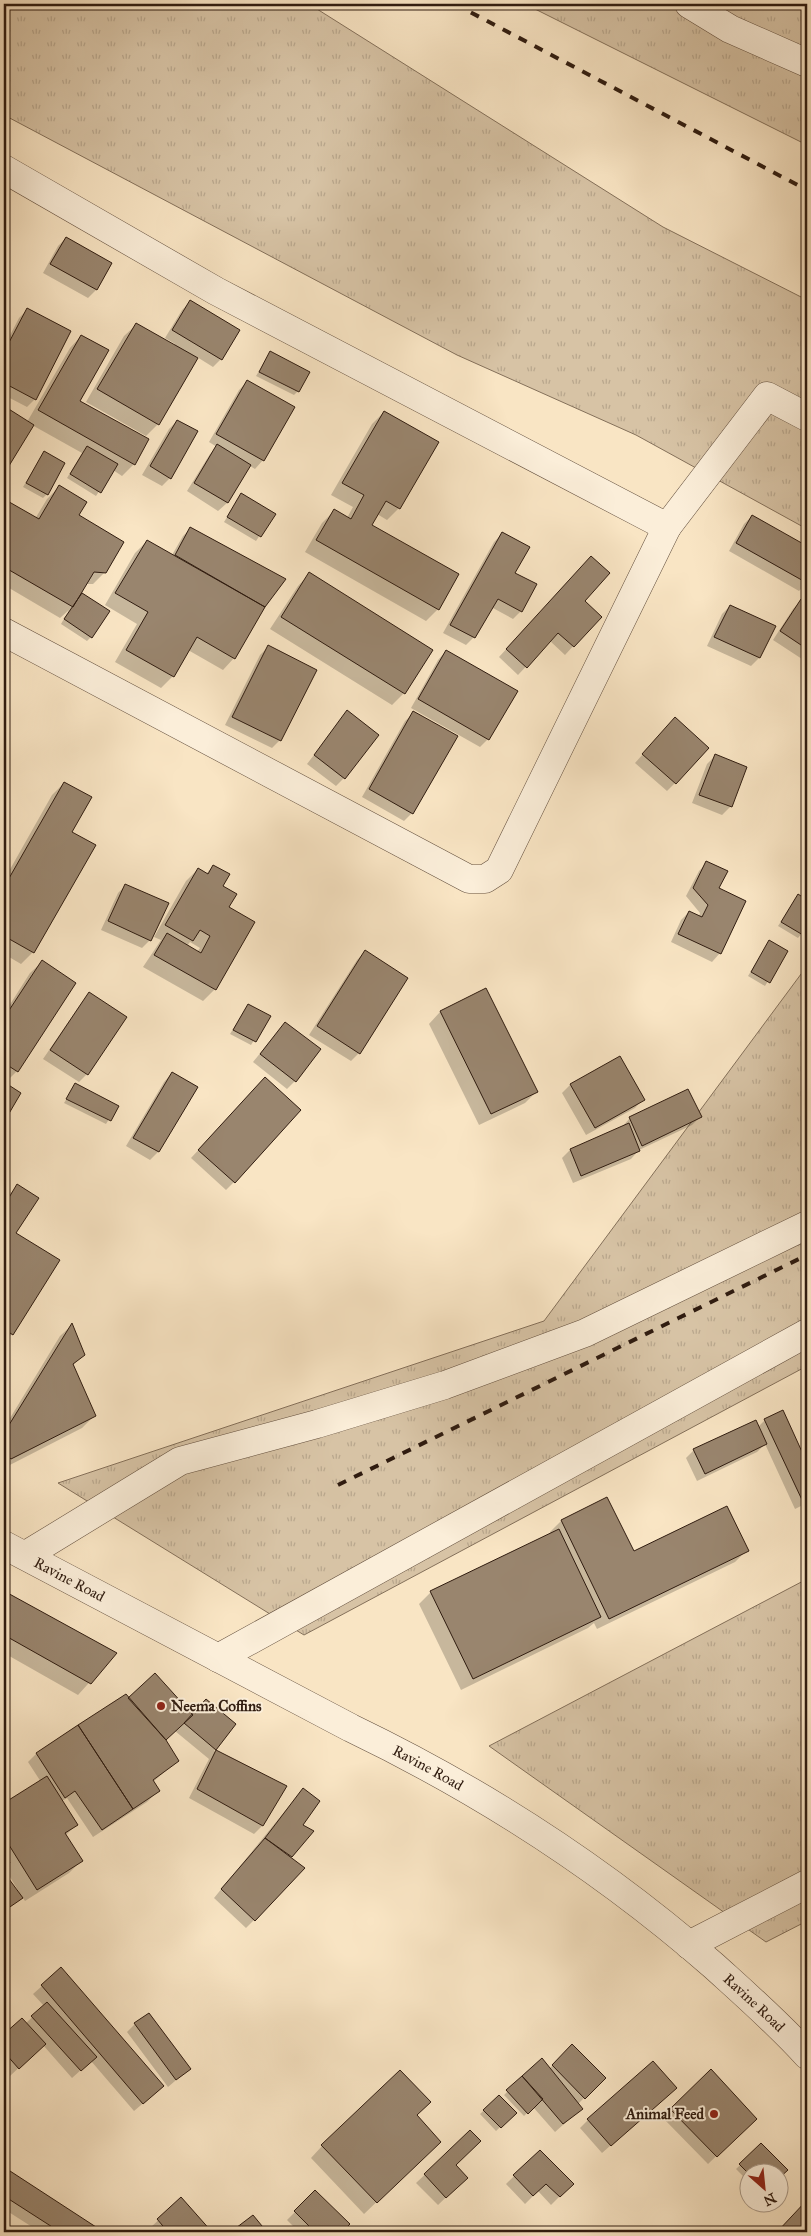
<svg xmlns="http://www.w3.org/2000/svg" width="811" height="2236" font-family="'IM FELL Great Primer',serif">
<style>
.grass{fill:url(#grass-tufts);stroke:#84705a}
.shadow{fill:#0003;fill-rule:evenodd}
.building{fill:#99856e;stroke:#301c10}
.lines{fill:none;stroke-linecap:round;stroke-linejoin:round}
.minor-casing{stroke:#624e3d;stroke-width:29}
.minor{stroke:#fbeed9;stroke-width:28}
.rail{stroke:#301c10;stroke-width:4;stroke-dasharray:9 9;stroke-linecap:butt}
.poi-dot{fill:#8f2418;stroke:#fbeed9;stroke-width:2}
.labels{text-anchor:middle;stroke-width:4;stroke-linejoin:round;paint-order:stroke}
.street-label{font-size:15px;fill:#301c10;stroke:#fbeed9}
.poi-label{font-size:15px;font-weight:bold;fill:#301c10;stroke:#fbeed9;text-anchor:start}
</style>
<defs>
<pattern id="grass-tufts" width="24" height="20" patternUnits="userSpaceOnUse" patternTransform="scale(1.25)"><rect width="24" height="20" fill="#d7c3a5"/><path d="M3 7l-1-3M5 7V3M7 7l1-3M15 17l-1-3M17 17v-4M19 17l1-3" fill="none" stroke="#b9a78d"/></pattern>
</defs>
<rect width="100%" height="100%" fill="#f9e5c4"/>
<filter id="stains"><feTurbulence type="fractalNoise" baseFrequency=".004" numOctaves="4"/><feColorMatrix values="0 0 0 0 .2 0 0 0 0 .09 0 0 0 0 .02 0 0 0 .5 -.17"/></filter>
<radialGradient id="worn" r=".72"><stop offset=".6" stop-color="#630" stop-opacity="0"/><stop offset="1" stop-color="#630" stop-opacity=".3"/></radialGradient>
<!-- grass -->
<path class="grass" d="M4,4h305l354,223 144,73v229l-171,-94 -179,-80 -453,-240z
M525,4h282v141z
M807,966v400l-503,269 -246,-152 486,-162z
M807,1579v342l-41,21 -277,-196z"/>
<!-- shadow -->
<path class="shadow" d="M66,238l45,25 -15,27 -8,8 -45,-25 15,-27z
M190,302l31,57 -8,8 -16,-10 -39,67 -12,12 -60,-34 38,-66 12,-11 38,21 1,-2 -10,-6 17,-28z
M27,310l8,89 -8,8 -23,-12v-48l15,-29z
M81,336l-2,65 55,63 -12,12 -9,-6 -17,26 -29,-18 15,-25 -50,-28 -28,46v-63l23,14 43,-74z
M270,353l28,38 -4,4 -38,-19z
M247,382l46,26 -30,52 -8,9 -5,-3 -23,37 -9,8 -31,-20 23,-37 7,-7 -8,-5 30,-52z
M384,412l15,96 -12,12 -10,-6 -7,11 68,84 -12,12 -121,-69 17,-29 12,-12 13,7 6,-11 -22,-12 41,-71z
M177,421l-7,57 -8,8 -20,-11 27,-46z
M44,452l3,42 -4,4 -20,-11z
M59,487l18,29 28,56 -12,12h-7l-8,14 4,-4 9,43 -4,4 -26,-17 8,-14 -9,8 -56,-33v-84l31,18 12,-20z
M241,495l33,19 -18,27 -32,-19z
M752,516l55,32v35l-8,8 -70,-40 15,-27z
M191,528l73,78 -30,52 -11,12 -35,-20 -15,26 -12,12 -46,-26 22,-38 -32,-19 30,-52 12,-12 25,14 11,-19z
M502,534l12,39 21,12 -14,26 -8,8 -22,-12 -17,30 -8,8 -23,-12 51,-91z
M583,566v35l17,16 -35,38 -15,-14 -32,34 -19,-18z
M309,574l95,119 -12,12 -122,-76 28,-43z
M801,601l6,4v48l-5,6 -29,-19 20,-31z
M730,606l44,21 -15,31 -8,8 -44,-20 15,-32z
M268,647l12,93 -8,8 -47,-23 35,-70z
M446,651l42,88 -8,8 -69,-39 27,-48z
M347,712l-3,66 -8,8 -29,-22z
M414,713l-2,100 -8,8 -42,-24 43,-76z
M667,727l8,56 -8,8 -32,-28z
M715,756l16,50 -9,9 -30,-12 15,-39z
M64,783l7,49 -38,120 -12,12 -17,-10v-74l48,-85z
M707,863l10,26 3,64 -8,9 -41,-20 10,-22 8,-8 10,5 1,-4 -14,-17 13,-25z
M213,866l14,42 -12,81 -12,12 -60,-34 18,-27 -7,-3 32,-56 12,-12 8,5zM190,942l10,6 -3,4 -10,-6z
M126,885l24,55 -8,8 -41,-18 17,-37z
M798,896l9,6v25l-9,11 -20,-12z
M769,942l17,10 -21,34 -17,-10z
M365,952l-6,101 -8,8 -42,-26 48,-75z
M42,962l-25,109 -13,13 16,9 -16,27v-106l26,-41z
M486,990l50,102 -11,11 -46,22 -50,-101 11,-12z
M90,994l35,24 -38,56 -8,8 -36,-23 39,-57z
M248,1005l21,11 -18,29 -21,-11z
M285,1023l10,58 -8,8 -34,-27z
M172,1073l24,14 -38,65 -8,8 -24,-14 38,-64z
M75,1085l42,21 -11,18 -42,-21z
M570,1085l73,14 -8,9 -49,27 -24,-42z
M257,1087l-23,95 -8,8 -35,-32z
M700,1117l-8,8 -53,25 -8,9 -58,24 -11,-25 8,-8 52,-23 8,-9z
M17,1186l-5,148 -8,8v-141z
M72,1325l12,30 -12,11 22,50 -12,12 -78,40v-40l56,-92z
M765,1420l37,35 5,-2v50l-12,6 -30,-65 -8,8 -60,29 -11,-23 8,-8 64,-23z
M561,1521l72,32 114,-3 -12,12 -138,67 -3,-6 -6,5 -127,62 -42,-86 12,-12 120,-57 -1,-3z
M4,1593l111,61 -37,41 -74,-42z
M129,1699l105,26 -20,26 71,35 -23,40 -8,8 -65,-36 20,-39 -34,-28 -10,9 12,21 -24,21 6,8 -12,12 -54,35 -26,-39 -5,3 14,24 -11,11 16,25 -12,12 -44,28 -3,-4 -18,14v-27l4,-3 9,12 2,-1 -15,-25v-62l37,-23 -13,-20 8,-8 43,-28z
M303,1789l-2,36 11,7 -21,26 -37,62 -8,8 -32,-30z
M61,1969l93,125 -20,17 -43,-50 -19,17 -29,-33 -33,31 -6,-7v-33l17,-16 4,4 19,-18 -11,-12z
M135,2024l54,45 -21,18 -41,-55z
M572,2046l32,32 -26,26 3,5 -26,23 -22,-25 -9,9 -20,-21 19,-18 26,-8z
M711,2070l44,49 -47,45 -45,-46z
M499,2096l16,17 -19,18 -16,-17z
M667,2096l-65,57 -22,-25 8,-8z
M415,2116l13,37 -64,61 -53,-56 11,-12z
M470,2132l-16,33 12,13 -28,27 -22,-22z
M761,2145l17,29h-30v7l-12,-12z
M540,2151l32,33 -21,21 -13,-14 -13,13 -19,-20z
M10,2173l84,54 -3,5h-51l-36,-23v-30z
M315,2192l33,32 -8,8h-41l-12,-12z
M181,2199l29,33h-57l-3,-4z
M807,2202v30h-29z"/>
<!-- building -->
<path class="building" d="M66,237l46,26 -15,27 -47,-26z
M190,300l50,30 -18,30 -50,-30z
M27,308l44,23 -35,69 -32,-17v-31z
M136,323l62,35 -39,67 -62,-36z
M81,335l28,15 -29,51 69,38 -14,26 -97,-55z
M270,351l40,21 -11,20 -40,-20z
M247,380l48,27 -31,54 -48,-27z
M4,406l30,19 -30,49z
M384,411l55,31 -39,67 -14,-8 -14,24 87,49 -20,36 -123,-70 18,-31 17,10 13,-24 -22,-12z
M177,420l21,11 -27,48 -21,-13z
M217,444l34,21 -23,38 -34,-20z
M87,446l31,18 -17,29 -31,-19z
M44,451l21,12 -17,32 -22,-12z
M59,485l28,17 -8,13 45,27 -18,31 -12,-1 -21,35 -69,-40v-68l35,20z
M241,493l35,21 -15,23 -34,-20z
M752,515l55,31v37l-71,-40z
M190,527l96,52 -21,28 -90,-52z
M502,532l28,15 -15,26 22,11 -15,28 -24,-13 -23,39 -25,-13z
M147,540l118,67 -30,52 -38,-22 -23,40 -48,-27 22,-38 -33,-19z
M591,556l19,17 -25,28 17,16 -28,30 -16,-14 -31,35 -21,-19z
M309,572l124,78 -28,44 -124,-77z
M82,593l28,18 -18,27 -28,-19z
M801,599l6,4v46l-27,-18z
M730,605l46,21 -16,32 -46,-21z
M268,645l49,25 -36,71 -49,-24z
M446,650l72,41 -29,49 -71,-41z
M347,710l32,25 -34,44 -31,-24z
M413,711l45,25 -45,78 -44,-25z
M675,717l34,31 -33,36 -34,-30z
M715,754l32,13 -15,40 -33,-12z
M64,782l28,15 -20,35 24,13 -62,108 -30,-17v-49z
M706,861l22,10 -9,17 27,13 -25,53 -43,-20 11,-23 13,6 6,-12 -15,-17z
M213,865l17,9 -7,12 14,8 -8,13 26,15 -39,68 -62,-35 13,-22 34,20 9,-17 -10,-6 -7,11 -28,-16 33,-57 10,6z
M125,884l44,19 -18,38 -43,-20z
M798,894l9,6v29l-4,6 -22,-13z
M769,940l19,11 -18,32 -19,-11z
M365,950l43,28 -48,76 -43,-28z
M42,960l34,23 -58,89 -14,-9v-45z
M486,988l52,104 -47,22 -51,-103z
M89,992l38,25 -39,58 -38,-25z
M248,1004l23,12 -15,26 -23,-12z
M285,1022l36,27 -25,33 -36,-28z
M620,1056l25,44 -50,28 -25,-44z
M172,1072l26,15 -39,65 -26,-14z
M265,1077l36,33 -66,73 -37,-33z
M4,1082l17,11 -17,29z
M75,1083l44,23 -8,15 -45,-22z
M688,1089l14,28 -60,29 -13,-29z
M629,1123l11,28 -59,25 -11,-27z
M17,1184l22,14 -23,35 44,27 -47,75 -9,-6v-123z
M72,1323l13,32 -12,9 23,52 -85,43 -7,-5v-21z
M783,1410l20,44 4,-2v48l-4,2 -39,-83z
M756,1420l11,24 -62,30 -12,-25z
M607,1497l27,54 93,-45 22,45 -140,68 -48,-99z
M559,1529l42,88 -128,62 -43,-88z
M4,1591l113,62 -26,31 -87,-49z
M155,1673l38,42 -27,25 -38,-42z
M126,1694l40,46 13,21 -26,19 7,11 -27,18 -55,-84z
M206,1699l30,25 -20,26 -32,-27z
M78,1725l55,84 -31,21 -27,-39 -10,7 -29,-45z
M216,1750l71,36 -24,40 -66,-37z
M47,1776l31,49 -13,8 18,28 -46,29 -33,-53v-34z
M303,1788l17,13 -17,24 11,6 -22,26 -27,-19z
M265,1838l40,30 -50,53 -34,-32z
M4,1853l6,10 -6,4z
M9,1879l14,19 -19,13v-29z
M61,1967l103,119 -21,18 -102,-119z
M47,2002l50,55 -16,14 -50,-55z
M149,2013l42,56 -15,11 -42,-57z
M22,2018l24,26 -27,25 -15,-17v-18z
M572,2044l34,34 -21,21 -33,-34z
M542,2058l41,51 -20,15 -41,-48z
M653,2061l24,27 -66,58 -24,-27z
M711,2069l46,50 -40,38 -47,-48z
M400,2070l31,32 -14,13 24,27 -64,61 -56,-58z
M522,2076l21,23 -15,15 -22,-24z
M499,2095l18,18 -16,15 -18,-18z
M470,2130l11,11 -25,24 12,13 -22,20 -22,-24z
M761,2143l27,27 -10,9v-5h-29l-10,-10z
M540,2150l34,34 -14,13 -14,-13 -13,12 -20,-21z
M10,2171l86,56 -3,5h-33l-56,-36v-15z
M315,2190l35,34 -8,8h-27l-21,-21z
M181,2197l31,35h-44l-11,-13z
M807,2200v32h-30z
M253,2215l14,17h-34l-1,-1z"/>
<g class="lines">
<!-- minor casing -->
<g class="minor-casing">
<g id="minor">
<path d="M689,4l41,25 77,34"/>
<path d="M4,169l212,122 451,236 100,-131 40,21"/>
<path d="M4,632l465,247h16l14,-9 168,-343"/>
<path id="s1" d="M4,1545l347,183c131,63 253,142 363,238 32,29 64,57 93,89"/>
<path d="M26,1555l154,-94 137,-37 128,-39 140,-52 222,-108"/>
<path d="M218,1658l589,-325"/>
<path d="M689,1945l118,-61"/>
</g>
</g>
<!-- minor -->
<use href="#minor" class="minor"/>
<!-- rail -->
<path class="rail" d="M455,4l352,186
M338,1485l469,-230"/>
</g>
<!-- markers -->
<g class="poi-dot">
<circle cx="161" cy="1706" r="5"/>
<circle cx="714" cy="2114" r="5"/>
</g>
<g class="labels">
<!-- street labels -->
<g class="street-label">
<text dy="5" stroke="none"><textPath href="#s1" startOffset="74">Ravine Road</textPath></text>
<text dy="5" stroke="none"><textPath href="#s1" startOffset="479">Ravine Road</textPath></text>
<text dy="5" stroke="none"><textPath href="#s1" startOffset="882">Ravine Road</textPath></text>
</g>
<!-- poi labels -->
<g class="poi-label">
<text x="171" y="1711">Neema Coffins</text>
<text x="704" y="2119" text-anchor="end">Animal Feed</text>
</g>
</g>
<!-- margin -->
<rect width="811" height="2236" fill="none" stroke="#f9e5c4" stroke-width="20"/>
<rect x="5" y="5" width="801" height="2226" fill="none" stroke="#301c10" stroke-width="2.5"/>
<rect x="10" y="10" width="791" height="2216" fill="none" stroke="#301c10"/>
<!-- north arrow -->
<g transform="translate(764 2188) rotate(153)"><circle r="24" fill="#fbeed9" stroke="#aa9a89"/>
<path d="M0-4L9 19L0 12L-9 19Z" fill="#8f2418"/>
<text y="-8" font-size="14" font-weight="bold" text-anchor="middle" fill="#301c10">N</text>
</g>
<rect width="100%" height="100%" filter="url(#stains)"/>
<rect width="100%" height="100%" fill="url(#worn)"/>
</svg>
